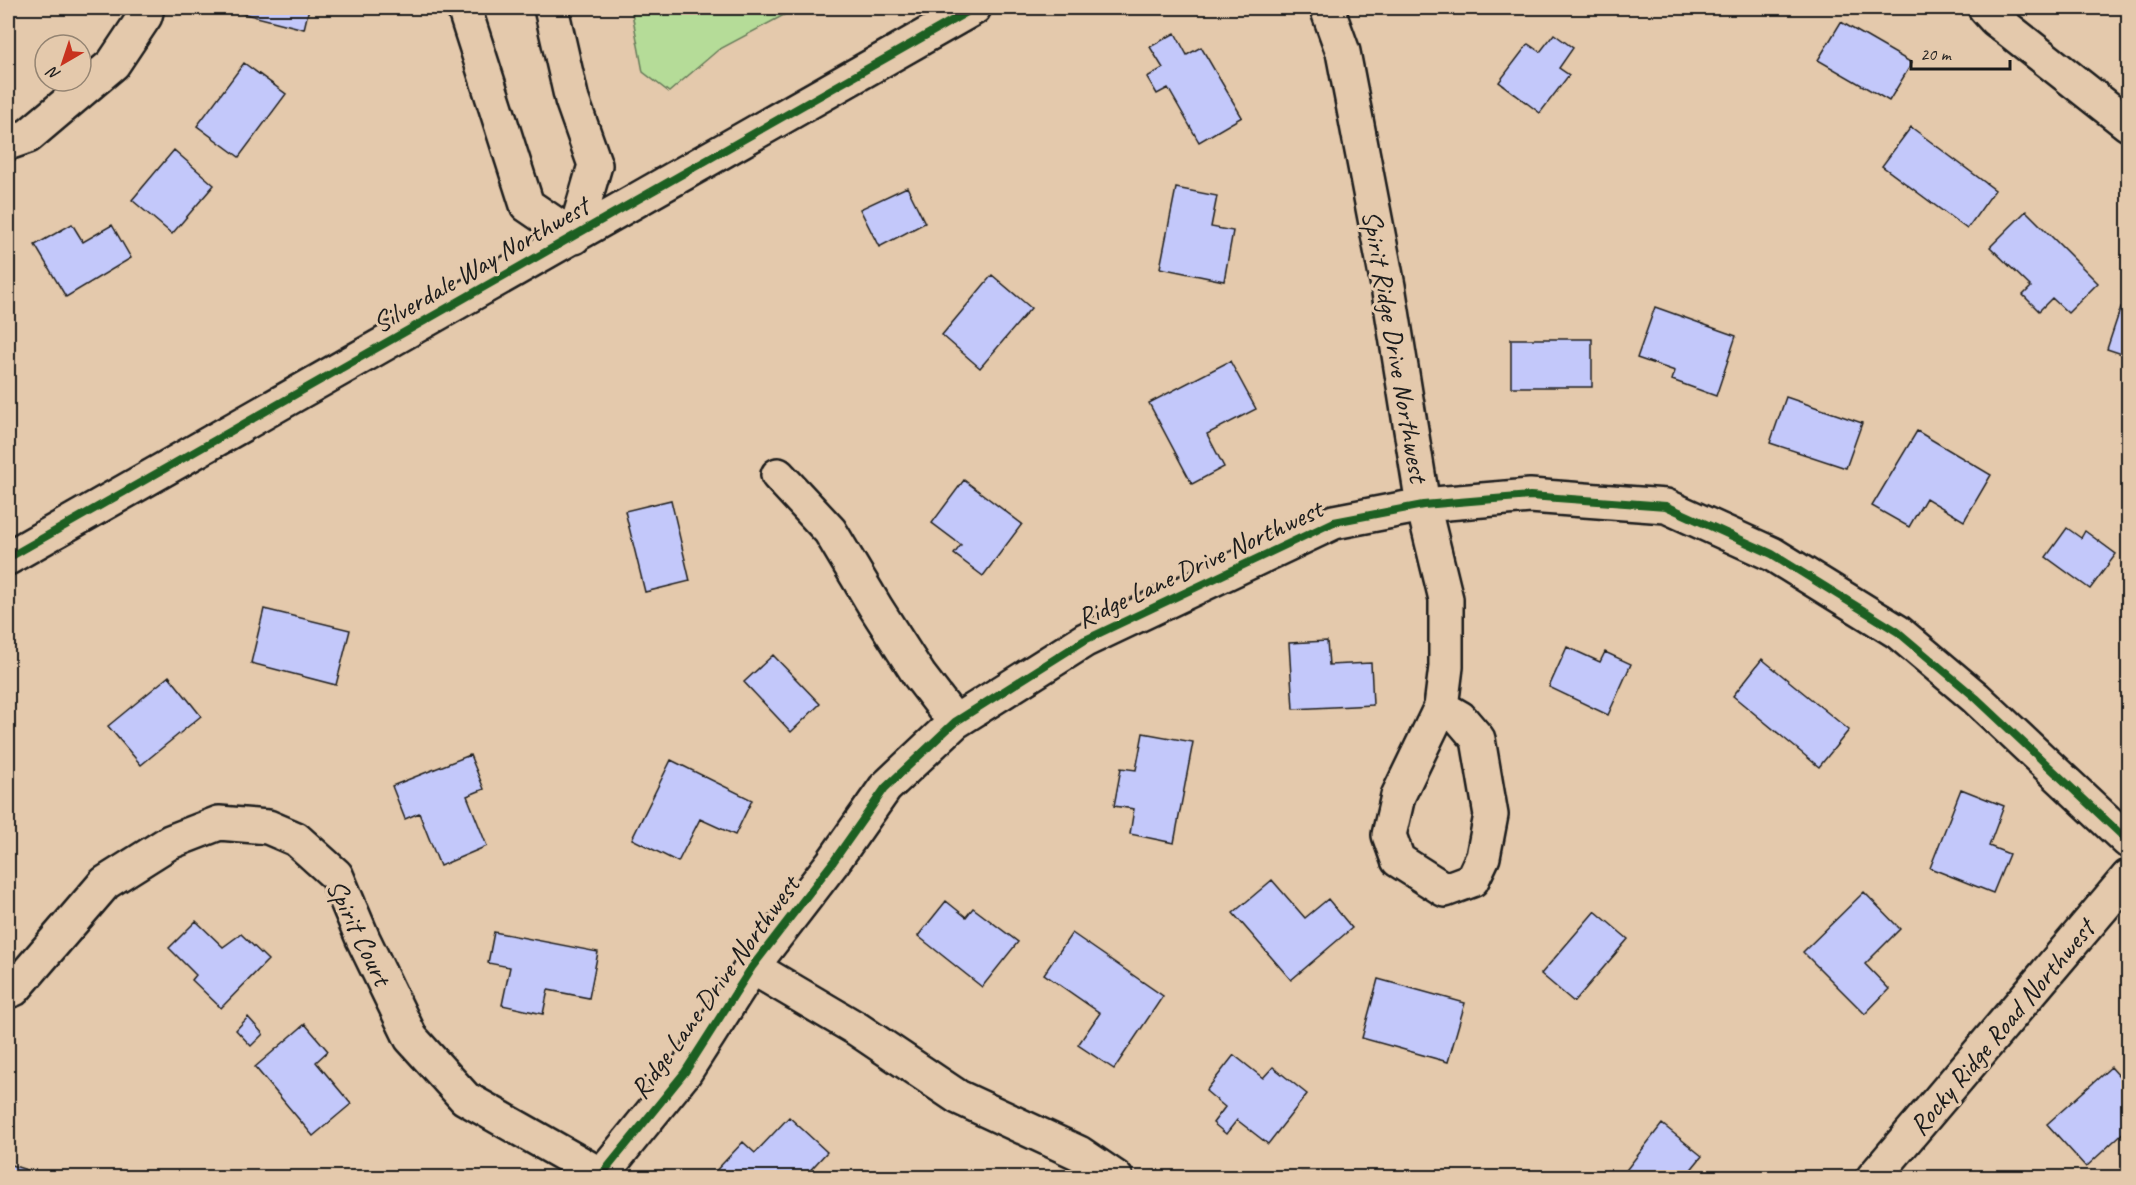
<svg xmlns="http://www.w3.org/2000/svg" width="2136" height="1185" font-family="Caveat,sans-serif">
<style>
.green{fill:#b5dc98;stroke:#687c5a;stroke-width:1.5}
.building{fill:#c3c8fa;stroke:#1c1c1c;stroke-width:1.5}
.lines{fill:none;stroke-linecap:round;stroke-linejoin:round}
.minor-casing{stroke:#1c1c1c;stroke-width:38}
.major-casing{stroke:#1c1c1c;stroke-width:38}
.minor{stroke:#e4c9ac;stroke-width:33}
.major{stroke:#e4c9ac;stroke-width:33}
.cycleway-casing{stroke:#e4c9ac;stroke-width:11}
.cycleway{stroke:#1b5e20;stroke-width:8}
.labels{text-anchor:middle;stroke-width:6;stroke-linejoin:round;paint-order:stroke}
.street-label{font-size:28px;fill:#1c1c1c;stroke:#e4c9ac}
</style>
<rect width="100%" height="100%" fill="#e4c9ac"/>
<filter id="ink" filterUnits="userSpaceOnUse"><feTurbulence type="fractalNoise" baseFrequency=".0167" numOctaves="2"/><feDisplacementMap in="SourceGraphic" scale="12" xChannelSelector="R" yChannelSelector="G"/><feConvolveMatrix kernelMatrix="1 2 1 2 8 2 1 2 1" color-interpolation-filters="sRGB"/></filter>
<g filter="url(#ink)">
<!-- green -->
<path class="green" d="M631,8h166l-79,42 -49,42 -26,-20z"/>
<!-- building -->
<path class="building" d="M242,8h67l-5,21 -63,-16z
M1841,22l71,41 -23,38 -71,-41z
M1175,33l12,22 14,-8 41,70 -43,25 -31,-54 -11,6 -10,-17 16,-9 -13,-21z
M1554,34l19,14 -14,20 10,7 -29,38 -41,-31 29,-38 12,8z
M244,63l42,31 -47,63 -42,-31z
M1911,127l84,63 -28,39 -85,-63z
M174,150l40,35 -42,49 -40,-34z
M907,187l18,36 -46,24 -19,-38z
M1176,188l41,8 -6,31 22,4 -9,50 -64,-13z
M2026,211l72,72 -30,30 -16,-15 -13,13 -16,-16 8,-8 -41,-40z
M72,224l11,18 29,-17 19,33 -65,39 -31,-52z
M992,275l39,33 -51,60 -38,-33z
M1655,307l81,29 -20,60 -44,-16 3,-9 -38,-13z
M2121,307l7,3v46l-21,-7z
M1511,339h81v48h-81z
M1230,361l26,48 -49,25 17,33 -32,17 -43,-81z
M1786,397l76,26 -16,45 -76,-25z
M1917,431l74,44 -27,46 -38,-23 -17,29 -37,-21z
M964,480l58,44 -39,52 -29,-22 7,-9 -29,-22z
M671,500l19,81 -45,11 -20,-81z
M2067,528l14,10 4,-7 31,23 -26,35 -44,-32z
M264,609l86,21 -14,55 -85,-22z
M1327,641l2,24 42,-2 2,42 -80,4 -4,-66z
M1567,647l33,15 5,-10 26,12 -23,51 -59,-28z
M773,655l47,49 -29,28 -47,-50z
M1762,659l87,71 -30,37 -86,-71z
M169,676l32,40 -60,49 -33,-39z
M1143,733l50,9 -19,101 -44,-9 4,-25 -20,-3 7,-38 15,2z
M470,755l14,34 -17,7 20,50 -47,20 -21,-53 -14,6 -13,-33z
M671,760l81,40 -17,35 -35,-16 -22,43 -46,-23z
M1961,789l43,17 -15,40 20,8 -16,39 -63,-25z
M1272,880l33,38 23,-19 24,29 -61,52 -58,-67z
M1864,892l36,37 -35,35 24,25 -24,25 -62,-62z
M946,901l20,16 7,-9 45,34 -36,45 -64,-51z
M1595,911l33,28 -54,63 -33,-28z
M196,921l27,26 18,-13 27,26 -47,48 -29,-28 4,-5 -27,-27z
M494,932l104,20 -9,46 -41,-8 -5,24 -41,-9 8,-38 -22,-4z
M1072,933l91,63 -49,73 -36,-24 22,-32 -56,-39z
M1378,979l87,24 -17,59 -86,-24z
M248,1017l15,17 -12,12 -15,-16z
M305,1024l23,27 -12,11 35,42 -38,32 -58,-69z
M1234,1055l29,23 10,-11 34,27 -39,50 -31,-24 -11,14 -13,-11 12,-16 -19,-16z
M2111,1067l17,19v42l-42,39 -39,-43z
M789,1117l38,35 -24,26h-94l34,-36 12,11z
M1662,1124l40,32 -18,22h-64z
M8,1164l19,6 -3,8h-16z
M1301,1173h53v5h-53z"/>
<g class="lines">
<!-- minor casing -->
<g class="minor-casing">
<path id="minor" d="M1327,8l16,44 45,234 35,219 23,94v68l-5,40 -43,89 -9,39 9,25 47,30 27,-10 11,-23 8,-42 -13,-76 -18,-21 -19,-11
M1985,8l10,11 133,105
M8,143l20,-7 85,-72 32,-48 2,-8
M778,475l52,56 46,77 43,67 36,47
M752,967l105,62 101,68 121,56 37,25
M8,991l6,-2 91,-106 65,-41 49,-19 49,4 28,12 40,36 27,64 48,99 54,60 136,77
M599,1178l86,-106 67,-105 81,-105 52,-74 70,-66 130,-82 249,-118 89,-17 107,-9 136,10 106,48 126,78 78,66 152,143
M1873,1178l255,-301"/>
</g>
<!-- major casing -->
<g class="major-casing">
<path id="major" d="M464,8l63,197 47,32
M551,8l21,92 23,65 -21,72
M8,558l966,-550"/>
</g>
<!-- minor -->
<use href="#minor" class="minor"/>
<!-- major -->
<use href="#major" class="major"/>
<!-- cycleway casing -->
<g class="cycleway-casing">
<path id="cycleway" d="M8,558l966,-550
M599,1178l86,-106 67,-105 81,-105 52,-74 70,-66 130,-82 249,-118 89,-17 107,-9 136,10 106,48 126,78 78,66 152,143"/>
</g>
<!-- cycleway -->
<use href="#cycleway" class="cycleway"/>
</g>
</g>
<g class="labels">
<!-- street labels -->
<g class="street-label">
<text transform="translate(480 264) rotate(-30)" y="10">Silverdale Way Northwest</text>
<text transform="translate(1396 346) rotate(80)" y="10">Spirit Ridge Drive Northwest</text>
<text transform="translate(1199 563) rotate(-25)" y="10">Ridge Lane Drive Northwest</text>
<text transform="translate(360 932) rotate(64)" y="10">Spirit Court</text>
<text transform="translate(714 987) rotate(-54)" y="10">Ridge Lane Drive Northwest</text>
<text transform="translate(2001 1027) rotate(-50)" y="10">Rocky Ridge Road Northwest</text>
</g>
</g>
<!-- margin -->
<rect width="2136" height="1185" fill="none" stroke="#e4c9ac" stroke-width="30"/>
<rect x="15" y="15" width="2106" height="1155" fill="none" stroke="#1c1c1c" stroke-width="2" filter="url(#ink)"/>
<!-- north arrow -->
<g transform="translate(63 63) rotate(219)"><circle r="28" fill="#e4c9ac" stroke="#948472" stroke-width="1.5"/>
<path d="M0-4.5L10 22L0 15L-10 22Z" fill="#c8321e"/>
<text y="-9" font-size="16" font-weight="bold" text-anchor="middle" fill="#1c1c1c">N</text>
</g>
<!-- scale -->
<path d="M1911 60v9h99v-9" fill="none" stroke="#1c1c1c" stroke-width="3"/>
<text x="1920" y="60" font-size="18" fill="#1c1c1c" stroke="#e4c9ac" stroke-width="4.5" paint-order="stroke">20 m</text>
</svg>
